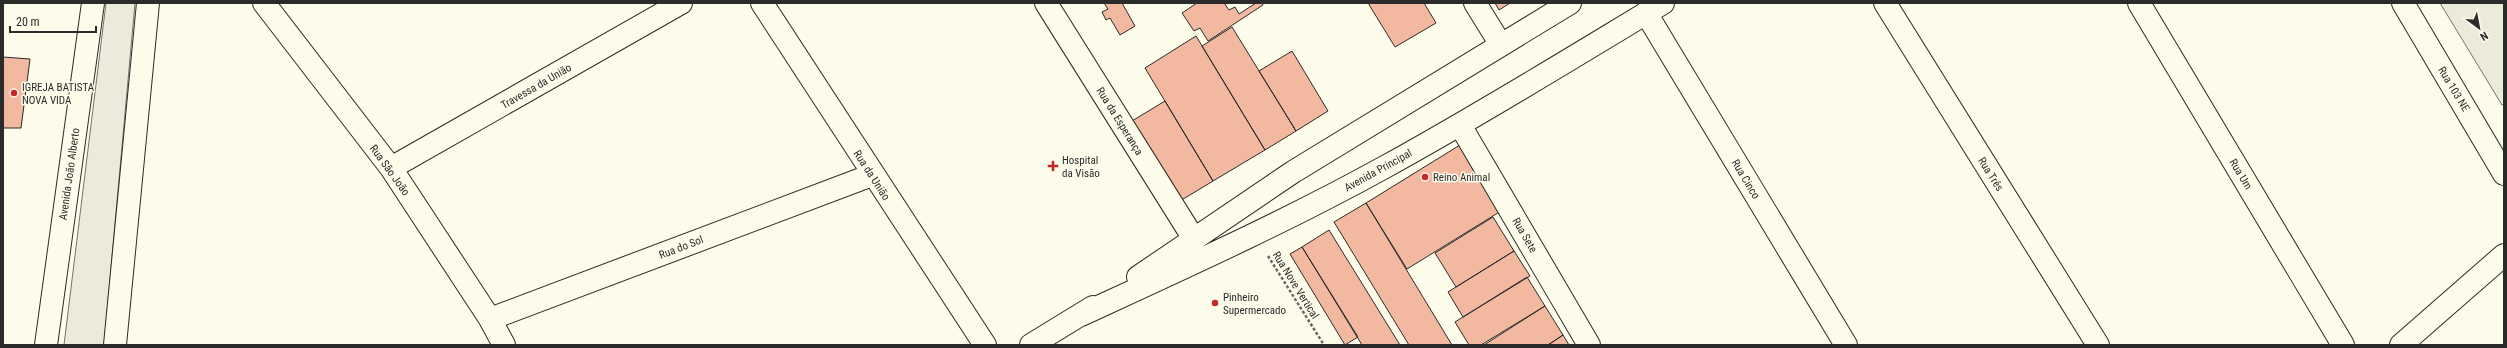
<svg xmlns="http://www.w3.org/2000/svg" width="2507" height="348" font-family="'Roboto Condensed',sans-serif">
<style>
.green{fill:#ecebdb;stroke:#74746e}
.building{fill:#f2b8a0;stroke:#2b2b2b}
.lines{fill:none;stroke-linecap:round;stroke-linejoin:round}
.minor-casing{stroke:#2b2b2b;stroke-width:24}
.major-casing{stroke:#2b2b2b;stroke-width:24}
.path{stroke:#6a6964;stroke-width:2.5;stroke-dasharray:3 2;stroke-linecap:butt}
.minor{stroke:#fdfbea;stroke-width:22}
.major{stroke:#fdfbea;stroke-width:22}
.poi-dot{fill:#c62828;stroke:#fdfbea;stroke-width:1.5}
.labels{text-anchor:middle;stroke-width:3;stroke-linejoin:round;paint-order:stroke}
.street-label{font-size:11px;fill:#2b2b2b;stroke:#fdfbea}
.poi-label{font-size:11px;fill:#2b2b2b;stroke:#fdfbea;text-anchor:start}
</style>
<rect width="100%" height="100%" fill="#fdfbea"/>
<!-- green -->
<path class="green" d="M106,3h29l-31,342h-40z
M2440,3h64v101l-2,1z"/>
<!-- building -->
<path class="building" d="M1104,3h18l13,23 -15,9 -10,-17 -4,2 -4,-8 6,-3z
M1197,3h27l5,7 6,-3 4,7 17,-11h6l1,2 -55,36 -8,-13 -6,3 -12,-18z
M1368,3h56l12,20 -41,24z
M1495,3h15l-11,7z
M1232,27l64,104 -31,19 -63,-104z
M1196,36l69,114 -52,31 -68,-113z
M1292,51l36,60 -32,20 -37,-60z
M3,57l27,2 -9,69h-18z
M1165,101l48,80 -38,23 -48,-80z
M1460,145l41,66 -94,58 -41,-66z
M1366,203l86,142h-43l-75,-123z
M1493,217l21,34 -58,36 -21,-34z
M1329,230l71,115h-38l-60,-98z
M1302,247l56,90 -13,8 -55,-91z
M1514,251l16,25 -67,41 -15,-25z
M1527,277l18,29 -64,39h-12l-14,-23z
M1545,306l18,29 -15,10h-64z
M1563,335l6,10h-21z"/>
<g class="lines">
<!-- minor casing -->
<g class="minor-casing">
<path id="minor" d="M264,3l127,165 99,151 14,26
M762,3l223,342
M1046,3l148,236
M1475,3l26,42
M1885,3l213,342
M2139,3l204,342
M2403,3l101,171
M1646,13l200,332
M1460,125l129,220
M391,168l290,-165
M490,319l382,-144
M46,345l47,-342
M115,345l33,-342
M2401,345l103,-90"/>
</g>
<!-- major casing -->
<g class="major-casing">
<path id="major" d="M1138,277l155,-105 277,-169
M1081,315c102,-47 204,-93 302,-147 95,-52 187,-109 280,-165
M1031,345l62,-38"/>
</g>
<!-- path -->
<path class="path" d="M1268,256l56,89"/>
<!-- minor -->
<use href="#minor" class="minor"/>
<!-- major -->
<use href="#major" class="major"/>
</g>
<!-- markers -->
<g class="poi-dot">
<circle cx="14" cy="93" r="4"/>
<path d="M1051 160h4v4h4v4h-4v4h-4v-4h-4v-4h4z"/>
<circle cx="1425" cy="177" r="4"/>
<circle cx="1215" cy="303" r="4"/>
</g>
<g class="labels">
<!-- street labels -->
<g class="street-label">
<text transform="translate(536 86) rotate(-30)" y="4">Travessa da União</text>
<text transform="translate(2454 89) rotate(59)" y="4">Rua 103 NE</text>
<text transform="translate(1120 121) rotate(58)" y="4">Rua da Esperança</text>
<text transform="translate(390 170) rotate(54)" y="4">Rua São João</text>
<text transform="translate(1378 170) rotate(-29)" y="4">Avenida Principal</text>
<text transform="translate(69 174) rotate(-82)" y="4">Avenida João Alberto</text>
<text transform="translate(1991 174) rotate(58)" y="4">Rua Três</text>
<text transform="translate(2241 174) rotate(59)" y="4">Rua Um</text>
<text transform="translate(872 175) rotate(57)" y="4">Rua da União</text>
<text transform="translate(1746 179) rotate(59)" y="4">Rua Cinco</text>
<text transform="translate(1525 235) rotate(60)" y="4">Rua Sete</text>
<text transform="translate(681 247) rotate(-21)" y="4">Rua do Sol</text>
<text transform="translate(1296 285) rotate(58)" y="4">Rua Nove Vertical</text>
</g>
<!-- poi labels -->
<g class="poi-label">
<text x="22" y="91">IGREJA BATISTA<tspan x="22" dy="13">NOVA VIDA</tspan></text>
<text x="1062" y="164">Hospital<tspan x="1062" dy="13">da Visão</tspan></text>
<text x="1433" y="181">Reino Animal</text>
<text x="1223" y="301">Pinheiro<tspan x="1223" dy="13">Supermercado</tspan></text>
</g>
</g>
<!-- border -->
<rect width="2507" height="348" fill="none" stroke="#2b2b2b" stroke-width="8"/>
<!-- north arrow -->
<g transform="translate(2479 28) rotate(148)" stroke="#fdfbea" stroke-width="3" paint-order="stroke">
<path d="M0-3L7 15L0 10L-7 15Z" fill="#2b2b2b"/>
<text y="-6" font-size="11" font-weight="bold" text-anchor="middle" fill="#2b2b2b">N</text>
</g>
<!-- scale -->
<path d="M10 26v6h86v-6" fill="none" stroke="#2b2b2b" stroke-width="2"/>
<text x="16" y="26" font-size="12" fill="#2b2b2b" stroke="#fdfbea" stroke-width="3" paint-order="stroke">20 m</text>
</svg>
